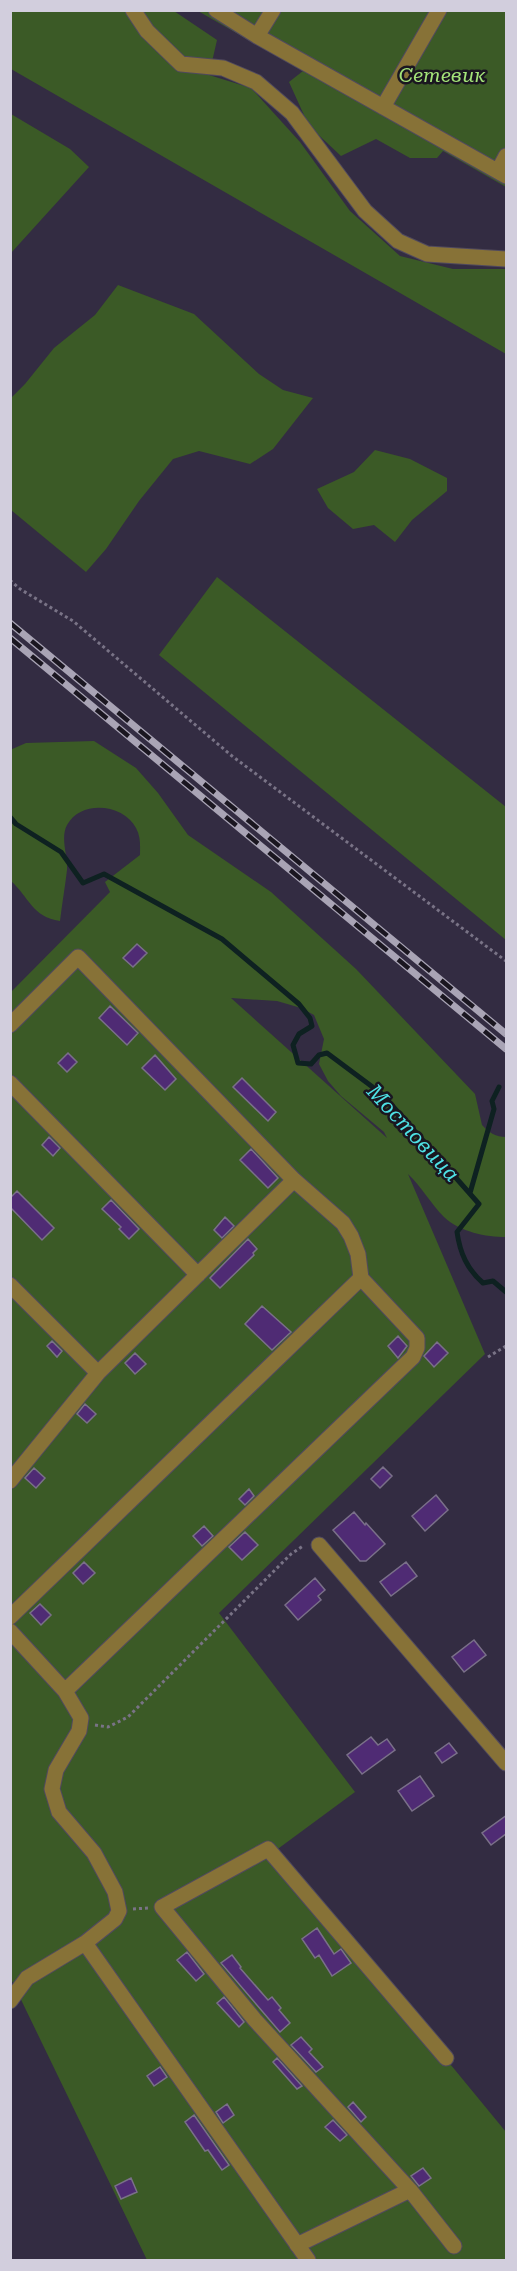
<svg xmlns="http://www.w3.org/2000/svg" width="517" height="2271" font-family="'Roboto Serif',serif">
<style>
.green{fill:#3b5a26;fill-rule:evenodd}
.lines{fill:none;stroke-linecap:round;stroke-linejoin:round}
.stream{stroke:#0e2121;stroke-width:5}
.building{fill:#4f2b74;stroke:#7a7089;stroke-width:1.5}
.minor-casing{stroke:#50495e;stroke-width:17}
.path{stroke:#797386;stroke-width:3;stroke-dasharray:3 3;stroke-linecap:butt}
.minor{stroke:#877237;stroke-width:15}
.rail-casing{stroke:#a9a4b5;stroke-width:7}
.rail{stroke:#1a1620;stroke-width:4.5;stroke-dasharray:14;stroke-linecap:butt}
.labels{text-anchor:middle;stroke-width:5;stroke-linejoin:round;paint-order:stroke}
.park-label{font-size:20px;font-style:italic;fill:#a4e479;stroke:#1a1620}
.water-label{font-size:21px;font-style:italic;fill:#4ee1e5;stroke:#1a1620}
</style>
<rect width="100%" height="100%" fill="#332c42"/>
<!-- green -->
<path class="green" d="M11,11h163l43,29 -8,35 42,13 49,54 50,69 50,45 53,13h53v85l-495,-285z
M198,11h308v176l-63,-36 -6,7h-27l-34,-19 -35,17 -32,-30 -20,-44 14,-11z
M11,114l59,35 19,18 -78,86z
M118,285l76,29 65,60 24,16 30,8 -40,51 -23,15 -51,-13 -26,8 -34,42 -33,48 -20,23 -75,-62v-112l14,-14 29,-36 41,-33z
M375,450l35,9 37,19v13l-35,29 -17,22 -21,-17 -21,4 -25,-21 -11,-19 37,-17z
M217,577l289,230v133l-347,-285z
M94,741l42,27 22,25 30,42 83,57 85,77 119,125 7,31c7,8 14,12 24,12v100c-20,0 -46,-5 -62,-20 -13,-13 -23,-31 -36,-43l77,180 -266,259 136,179 -80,59 231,281v128h-359l-136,-281v-987l99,-100 -5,-10 35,-27c0,-9 1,-18 -4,-27 -12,-24 -55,-29 -69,-3 -7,13 1,31 0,45 -2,17 -5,34 -7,51 -28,-4 -31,-24 -49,-40l-1,-131 16,-7zM231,998l46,3 24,7 13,7 10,24 -5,25 9,17 13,15 43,36 3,6z"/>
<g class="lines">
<!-- stream -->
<path class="stream" d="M10,817l6,7 45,28 22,31 21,-9 118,65 77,65 11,14 2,8 -13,8 -6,11 5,18 13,1 8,-9 8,-2 55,41 97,110 -22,28c3,21 10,37 26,51l10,-2 13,11
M470,1193l24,-84 -2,-8 7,-14"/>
</g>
<!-- building -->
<path class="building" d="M137,944l10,9 -14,14 -10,-9z
M110,1006l28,27 -11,12 -28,-27z
M68,1053l9,9 -10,10 -9,-9z
M155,1055l21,24 -11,11 -23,-22z
M242,1078l34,34 -8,9 -35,-34z
M49,1137l11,11 -7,8 -11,-11z
M251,1149l27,29 -10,10 -28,-28z
M17,1191l37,37 -12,12 -32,-33v-9z
M111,1200l28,29 -10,10 -10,-10 2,-2 -19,-18z
M225,1217l9,9 -12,12 -8,-8z
M248,1239l9,10 -4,4 1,2 -34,33 -10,-10z
M262,1306l29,26 -19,18 -27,-26z
M398,1336l9,10 -9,12 -10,-12z
M52,1341l10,10 -5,6 -10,-11z
M437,1342l11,11 -14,14 -10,-11z
M135,1353l11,11 -11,10 -10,-11z
M85,1404l11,10 -9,9 -10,-9z
M383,1467l9,9 -12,12 -9,-9z
M34,1468l11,10 -9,10 -11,-10z
M249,1489l5,7 -9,9 -6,-6z
M436,1495l12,15 -23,21 -13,-15z
M354,1512l11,13 1,-2 19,21 -19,17h-6l-27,-31z
M204,1526l9,10 -11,10 -9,-10z
M245,1532l13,13 -16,15 -13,-13z
M84,1562l11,11 -12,11 -10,-11z
M406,1562l11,14 -26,20 -11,-14z
M315,1578l10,12 -7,6 3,4 -23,20 -13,-15z
M40,1604l11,11 -10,10 -11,-12z
M474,1640l12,15 -22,17 -12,-15z
M371,1737l7,8 9,-6 8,11 -33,24 -15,-19z
M449,1743l8,10 -15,10 -7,-10z
M420,1776l14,20 -22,15 -14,-20z
M507,1815v18l-16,12 -9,-12z
M317,1928l17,26 7,-5 10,14 -19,13 -13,-21 -4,3 -13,-19z
M187,1952l17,22 -8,7 -19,-21z
M232,1955l9,12 -1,1 28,32 4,-3 9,11 -2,2 11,13 -10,9 -59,-69z
M224,1997l20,25 -5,5 -22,-24z
M301,2037l11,12 -3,3 14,15 -7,5 -25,-27z
M277,2058l25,28 -5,3 -24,-27z
M160,2067l7,10 -13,9 -7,-10z
M353,2102l13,15 -5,5 -13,-15z
M227,2104l7,11 -11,8 -7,-11z
M194,2115l35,50 -7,5 -14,-20 -3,1 -20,-29z
M333,2120l14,15 -7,6 -15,-14z
M423,2168l8,10 -12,8 -8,-10z
M131,2178l6,14 -16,7 -6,-13z"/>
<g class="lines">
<!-- minor casing -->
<g class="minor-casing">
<path id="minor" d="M133,10l14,21 34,33 42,4 33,14 36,31 73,98 33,30 29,13 79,5
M216,10l41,26 249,140
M257,36l16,-26
M383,107l56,-97
M498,171l8,-15
M10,1025l68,-68 216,223 49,43 8,13 7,18 3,24 56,60v10l-4,9 -348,334
M10,1083l188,192
M10,1285l88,88
M10,1481l88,-108 196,-193
M319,1545l187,218
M10,1617l351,-339
M10,1631l55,60 16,27 -2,13 -23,39 -4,19 7,23 35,41 21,39 4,19 -4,8 -30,24 223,317
M10,2001l17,-23 58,-35
M410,2190l44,56
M297,2245l113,-55 -155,-170 -93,-113 106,-58 178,209"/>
</g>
<!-- path -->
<path class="path" d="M10,580l10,9 53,32 159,135 274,205
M488,1357l18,-11
M95,1725l13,2 20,-10 163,-163 12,-8
M133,1909l15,-1"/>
<!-- minor -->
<use href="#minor" class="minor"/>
<!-- rail casing -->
<g class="rail-casing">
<path id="rail" d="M10,623l496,411
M10,638l496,411"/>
</g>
<!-- rail -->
<use href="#rail" class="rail"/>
</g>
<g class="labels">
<!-- park labels -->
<g class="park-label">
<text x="442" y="82">Сетевик</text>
</g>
<!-- water labels -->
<g class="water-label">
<text transform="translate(413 1133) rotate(47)" y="7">Мостовица</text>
</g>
</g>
<!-- border -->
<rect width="517" height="2271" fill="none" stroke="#d2cedd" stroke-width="24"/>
</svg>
